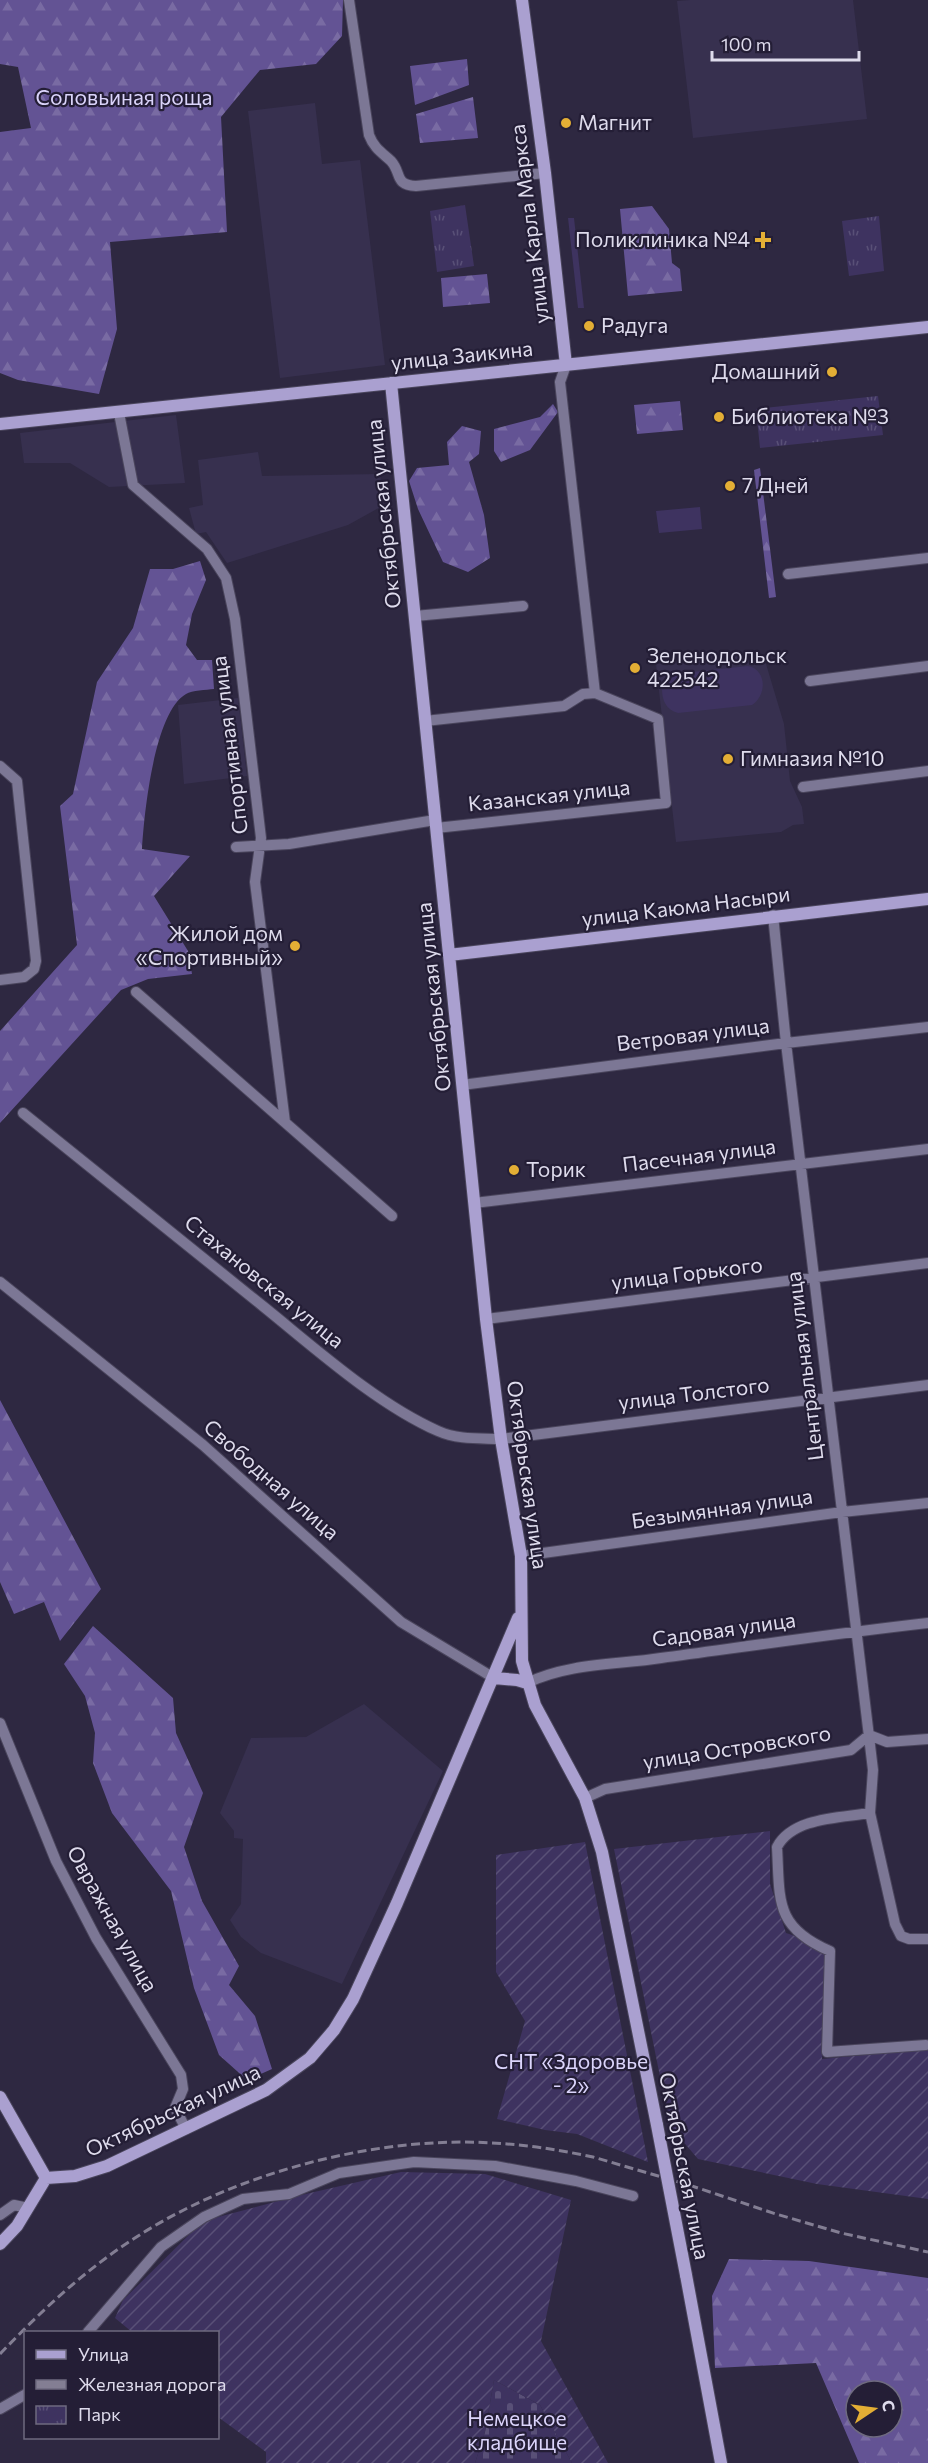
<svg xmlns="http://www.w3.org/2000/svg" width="928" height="2463" font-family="Commissioner,sans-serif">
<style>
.built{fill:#37304f}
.grass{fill:#3e3360}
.forest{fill:url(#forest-firs);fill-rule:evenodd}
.cemetery{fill:url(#cemetery-stones)}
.park{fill:url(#park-tufts)}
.garden{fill:url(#garden-furrows)}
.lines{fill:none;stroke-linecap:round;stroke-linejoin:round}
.street-casing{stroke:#4a455c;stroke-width:12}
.secondary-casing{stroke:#4a455c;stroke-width:14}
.street{stroke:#7c7795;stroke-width:10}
.secondary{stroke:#aaa0d0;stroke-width:12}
.rail{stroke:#837e93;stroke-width:3;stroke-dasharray:9 4.5;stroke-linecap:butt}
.secondary-bridge-casing{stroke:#4a455c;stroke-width:14;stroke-linecap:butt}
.secondary-bridge{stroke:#aaa0d0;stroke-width:12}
.poi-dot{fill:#e3ae35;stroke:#241e36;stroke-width:2}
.labels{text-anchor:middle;stroke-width:4.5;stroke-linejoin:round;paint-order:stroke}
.park-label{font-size:21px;fill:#dbd4fb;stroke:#241e36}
.poi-label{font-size:21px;fill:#dedbec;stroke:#241e36;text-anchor:start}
.street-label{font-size:21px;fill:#dedbec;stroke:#241e36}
</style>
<defs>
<pattern id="forest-firs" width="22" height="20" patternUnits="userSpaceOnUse" patternTransform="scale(1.5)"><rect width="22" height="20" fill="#635394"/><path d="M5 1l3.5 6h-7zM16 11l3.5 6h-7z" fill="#796ba3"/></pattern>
<pattern id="cemetery-stones" width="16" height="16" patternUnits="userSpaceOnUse" patternTransform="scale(1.5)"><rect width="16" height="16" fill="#3e3360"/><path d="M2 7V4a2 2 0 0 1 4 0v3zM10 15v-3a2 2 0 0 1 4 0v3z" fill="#595077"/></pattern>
<pattern id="park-tufts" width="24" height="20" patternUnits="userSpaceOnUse" patternTransform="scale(1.5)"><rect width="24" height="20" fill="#3e3360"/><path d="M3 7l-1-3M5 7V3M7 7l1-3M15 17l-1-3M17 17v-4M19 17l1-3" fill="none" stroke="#595077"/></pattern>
<pattern id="garden-furrows" width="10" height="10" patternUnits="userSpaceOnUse" patternTransform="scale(1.5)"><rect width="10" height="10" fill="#3e3360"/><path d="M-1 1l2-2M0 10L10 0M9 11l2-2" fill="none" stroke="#595077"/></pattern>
</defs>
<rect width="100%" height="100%" fill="#2e2841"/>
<!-- built -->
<path class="built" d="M690,0h163l14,119 -174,19 -16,-137z
M315,103l7,61 38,-4 25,205 -105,13 -32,-267z
M176,415l9,68 -76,4 -39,-24h-46l-4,-30z
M258,452l4,24 118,-2 4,31 -36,20 -121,38 -21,-31 -10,2 -7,-26 14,-3 -5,-45z
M763,654l21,70 6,57 12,26 2,17 -11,1 -12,7 -105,10 -20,-178z
M238,698l9,78 -63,8 -6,-79z
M364,1704l79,67 -101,213 -81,-31 -20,-16 -11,-17 11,-16 2,-65 -9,-1v-7l-14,-18 31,-75 55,-1z"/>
<!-- grass -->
<path class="grass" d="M568,218h6l10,90h-6z
M700,507l2,22 -43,4 -3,-22z
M748,666c19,4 19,29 4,39l-74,8c-12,-3 -16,-13 -16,-24l12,-15z"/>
<!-- forest -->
<path class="forest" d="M0,0h343l-1,36 -26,28 -56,6 -39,47 6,115 -117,10 7,87 -18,65 -81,-14 -18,-7v-241l31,-4 -13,-61 -18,-3z
M467,59l2,26 -54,20 -5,-39z
M473,97l5,41 -58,5 -4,-29z
M652,206l17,23 3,34 8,6 2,22 -54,5 -8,-87z
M487,274l3,29 -47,4 -2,-29z
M680,401l3,29 -46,4 -3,-29z
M553,404l5,8 -28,38 -29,12 -7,-11v-22l46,-12z
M462,426l19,5 -2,23 -10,8 15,53 6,43 -22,14 -25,-10 -25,-53 -9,-28 8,-13 32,-3 -2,-23z
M760,468l16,129 -7,1 -15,-128z
M200,561l6,19 -14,34 -6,31 11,15h15l2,29c-8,1 -22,1 -28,5 -32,18 -42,121 -44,155l48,7 -36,40 34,55 4,23 -44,5 -27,11 -121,133v-92l77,-86 -17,-139 13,-12 24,-112 36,-54 17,-59h23z
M0,1400l101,189 -41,52 -16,-39 -30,12 -14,-32z
M93,1626l80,72 3,35 27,60 -19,54 18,54 37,65 -10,19 26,31 17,53 -25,11 -28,-25 -25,-67 -23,-97 -59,-78 -19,-50 2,-30 -10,-37 -21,-32z
M729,2259l80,2 119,17v185h-69l-43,-100 -101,5 -3,-72zM856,2391h36v36h-36z"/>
<!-- cemetery -->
<path class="cemetery" d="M494,2380l46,25 32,58h-97l10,-31z"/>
<!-- park -->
<path class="park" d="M465,205l9,61 -37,6 -7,-61z
M879,216l5,55 -35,5 -7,-55z
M878,396l5,39 -123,13 -4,-39z"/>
<!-- garden -->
<path class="garden" d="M770,1831v53l16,49 40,13 -4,113 106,-10v150l-111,-15 -119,-25 -28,-33 -56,-277z
M585,1842l63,320 -71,-28 -32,-4 -48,-11 28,-98 -29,-49v-117z
M401,2172l84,2 86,26 -30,141 67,122h-36l-32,-58 -46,-25 -9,52 -10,31h-209v-11l-48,-35v-85h-86l-17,-14 8,-18 80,-79 94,-25z"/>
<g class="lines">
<!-- street casing -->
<g class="street-casing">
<path id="street" d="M349,0l20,135c5,13 12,17 22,26 11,12 3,24 25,25l129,-13
M566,365l-6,17 35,311
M119,413l14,72 74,64 19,29 9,41 26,219 -6,44 30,240
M788,574l140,-16
M415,616l108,-10
M810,681l118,-15
M425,721l139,-15 19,-12 12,-1 63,26 8,84 -230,25
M0,766l17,15 19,180 -2,8 -10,8 -24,3
M803,787l125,-16
M236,847l53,-3 146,-24
M773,915l13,128 87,727 -3,43 25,111 6,12 8,3h19
M136,992l256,224
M462,1085l324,-42 142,-16
M23,1113c80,65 161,129 241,194 52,42 113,97 174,124 20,9 43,7 63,8l427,-54
M474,1203l454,-54
M0,1282l203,163 198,177 93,56
M486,1319l442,-56
M521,1556l321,-44 86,-9
M527,1683c42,-20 89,-18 134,-25 89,-12 178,-25 267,-35
M0,1723l56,138 40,77 85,137 2,14 -8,19 11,21
M585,1798l20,-9 246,-39 18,-15 18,7 41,-3
M870,1813c-29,5 -77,4 -93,34 3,53 -3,80 53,104l-3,101 99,-7
M0,2215l14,-10 14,3
M88,2332l73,-85 43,-30 39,-18 46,-5 50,-21 75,-11 81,4 81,15 57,15
M0,2409l26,-15"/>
</g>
<!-- secondary casing -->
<g class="secondary-casing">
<path id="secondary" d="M522,0l23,173 21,192
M391,383l95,936 15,120 20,117 1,105 13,44 50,93 17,54 55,273
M0,424l928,-97
M449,955l479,-56
M494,1678l23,2 10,3
M0,2097l46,81
M46,2178l29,-2 32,-10 159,-76 44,-32 24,-28 19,-31 44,-96 121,-285
M0,2244l17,-18 29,-48
M686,2275l35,188"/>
</g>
<!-- street -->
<use href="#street" class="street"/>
<!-- secondary -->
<use href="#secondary" class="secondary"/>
<!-- rail -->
<path class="rail" d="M0,2354c41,-43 87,-86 138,-118 103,-66 248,-103 369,-92 29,2 57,7 86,13l96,28 87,29 65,19 87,19"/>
<!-- secondary-bridge casing -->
<g class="secondary-bridge-casing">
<path id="secondary-bridge" d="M657,2125l29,150"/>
</g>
<!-- secondary-bridge -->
<use href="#secondary-bridge" class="secondary-bridge"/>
</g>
<!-- markers -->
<g class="poi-dot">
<circle cx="566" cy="123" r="6"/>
<path d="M760 231h6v6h6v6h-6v6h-6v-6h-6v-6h6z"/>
<circle cx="589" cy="326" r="6"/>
<circle cx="832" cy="372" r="6"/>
<circle cx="719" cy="417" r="6"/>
<circle cx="730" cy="486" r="6"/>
<circle cx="635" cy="668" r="6"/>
<circle cx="728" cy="759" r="6"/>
<circle cx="295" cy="946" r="6"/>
<circle cx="514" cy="1170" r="6"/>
</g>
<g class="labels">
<!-- park labels -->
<g class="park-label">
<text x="124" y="105">Соловьиная роща</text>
<text x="571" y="2069">СНТ «Здоровье<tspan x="571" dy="24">- 2»</tspan></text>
<text x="517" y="2426">Немецкое<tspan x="517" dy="24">кладбище</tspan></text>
</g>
<!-- poi labels -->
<g class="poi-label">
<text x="578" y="130">Магнит</text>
<text x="750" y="247" text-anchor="end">Поликлиника №4</text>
<text x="601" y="333">Радуга</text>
<text x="820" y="379" text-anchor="end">Домашний</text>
<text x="731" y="424">Библиотека №3</text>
<text x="742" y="493">7 Дней</text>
<text x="647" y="663">Зеленодольск<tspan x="647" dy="24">422542</tspan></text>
<text x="740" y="766">Гимназия №10</text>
<text x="283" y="941" text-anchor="end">Жилой дом<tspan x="283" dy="24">«Спортивный»</tspan></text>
<text x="526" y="1177">Торик</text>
</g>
<!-- street labels -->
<g class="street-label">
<text transform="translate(530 224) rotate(-97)" y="7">улица Карла Маркса</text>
<text transform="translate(462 356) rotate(-6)" y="7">улица Заикина</text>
<text transform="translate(384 514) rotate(-96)" y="7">Октябрьская улица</text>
<text transform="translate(230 745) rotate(-97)" y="7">Спортивная улица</text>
<text transform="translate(549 796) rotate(-6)" y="7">Казанская улица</text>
<text transform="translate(686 907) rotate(-7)" y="7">улица Каюма Насыри</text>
<text transform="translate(434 997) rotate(-96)" y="7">Октябрьская улица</text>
<text transform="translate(693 1035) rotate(-7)" y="7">Ветровая улица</text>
<text transform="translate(699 1156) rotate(-7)" y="7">Пасечная улица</text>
<text transform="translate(687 1274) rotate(-7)" y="7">улица Горького</text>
<text transform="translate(264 1282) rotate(39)" y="7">Стахановская улица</text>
<text transform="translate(805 1366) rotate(-97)" y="7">Центральная улица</text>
<text transform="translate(694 1394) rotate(-7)" y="7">улица Толстого</text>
<text transform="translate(527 1475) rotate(82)" y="7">Октябрьская улица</text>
<text transform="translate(271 1480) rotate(41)" y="7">Свободная улица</text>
<text transform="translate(722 1509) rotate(-8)" y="7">Безымянная улица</text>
<text transform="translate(724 1630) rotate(-8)" y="7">Садовая улица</text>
<text transform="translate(737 1748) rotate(-9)" y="7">улица Островского</text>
<text transform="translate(112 1919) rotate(61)" y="7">Овражная улица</text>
<text transform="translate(173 2111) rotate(-25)" y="7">Октябрьская улица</text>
<text transform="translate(684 2166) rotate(79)" y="7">Октябрьская улица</text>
</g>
</g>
<!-- legend -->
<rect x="24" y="2331" width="195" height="108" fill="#241e36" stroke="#6e6a7f" stroke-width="1.5"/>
<rect x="36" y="2350" width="30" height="9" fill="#aaa0d0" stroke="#6e6a7f" stroke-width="1.5"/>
<text x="78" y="2361" font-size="18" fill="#dedbec">Улица</text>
<rect x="36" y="2380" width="30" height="9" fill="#837e93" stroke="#6e6a7f" stroke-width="1.5"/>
<text x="78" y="2391" font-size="18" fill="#dedbec">Железная дорога</text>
<rect x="36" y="2406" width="30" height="18" fill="url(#park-tufts)" stroke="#6e6a7f" stroke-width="1.5"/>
<text x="78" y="2421" font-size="18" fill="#dedbec">Парк</text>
<!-- north arrow -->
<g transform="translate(874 2409) rotate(77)"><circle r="28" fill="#241e36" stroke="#6e6a7f" stroke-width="1.5"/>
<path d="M0-4.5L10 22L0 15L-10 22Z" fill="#e3ae35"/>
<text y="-9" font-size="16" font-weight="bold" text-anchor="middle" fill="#dedbec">С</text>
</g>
<!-- scale -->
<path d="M712 51v9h147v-9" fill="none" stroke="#dedbec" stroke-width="3"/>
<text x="721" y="51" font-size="18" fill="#dedbec" stroke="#241e36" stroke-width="4.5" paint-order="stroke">100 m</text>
</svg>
